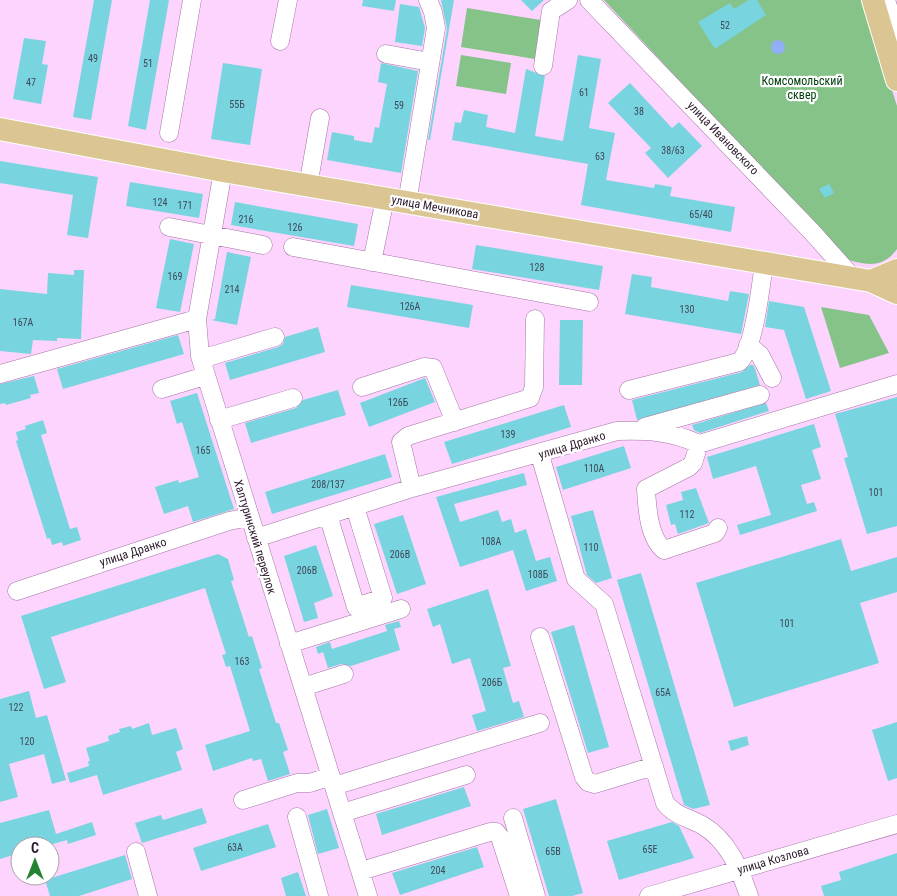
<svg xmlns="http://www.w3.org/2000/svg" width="897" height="896" font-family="'Roboto Condensed',sans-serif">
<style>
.green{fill:#86c389}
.water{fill:#91aff5}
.building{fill:#78d4df}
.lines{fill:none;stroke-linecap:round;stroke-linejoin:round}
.minor-casing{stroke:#a475a5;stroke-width:19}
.major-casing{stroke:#fff;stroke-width:24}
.minor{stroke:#fff;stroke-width:18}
.major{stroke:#dbc593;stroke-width:22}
.labels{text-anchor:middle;stroke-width:4.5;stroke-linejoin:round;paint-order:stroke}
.number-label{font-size:10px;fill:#3e4859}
.park-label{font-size:12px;fill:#024010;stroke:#fff}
.street-label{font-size:12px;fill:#2b192c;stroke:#fff}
</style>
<rect width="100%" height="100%" fill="#fdd4fd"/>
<!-- green -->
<path class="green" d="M604,0h260l33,106v143c-13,19 -31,17 -51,10z
M467,8l74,12 -6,39 -74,-12z
M461,55l50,8 -5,31 -50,-8z
M821,307l48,8 20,38 -49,15z"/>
<!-- water -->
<path class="water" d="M771 47a7 7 0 1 1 14 0a7 7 0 1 1-14 0Z"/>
<!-- building -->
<path class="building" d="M94,0h18l-21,120 -18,-3z
M150,0h19l-23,130 -18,-4z
M363,0h33l-2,11 -32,-5z
M441,0h13l-24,140h-2l19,-111z
M521,0h23l-12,11z
M749,0h8l9,15 -51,34 -17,-27 32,-19 4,6z
M400,4l19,3 6,21 -3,18 -27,-4z
M24,38l22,3 -4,23 6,1 -7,39 -28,-5z
M578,55l23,4 -12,69 26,5 -9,47 48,8 1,-4 17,3 -2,9 65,11 -4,25 -150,-27 7,-41 -136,-24 3,-18 6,1 3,-13 24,5 -2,12 29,6 11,-64 19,7 -10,60 28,5z
M223,63l39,6 -12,76 -39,-6z
M381,63l37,8 -17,102 -74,-13 5,-28 22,4v4l18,3 3,-16 4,1 8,-44 -9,-2z
M630,83l42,45 7,-6 23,24 -34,32 -23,-25 6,-5 -43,-45z
M0,161l98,16 -10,61 -21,-3 6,-40 -73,-12z
M130,182l73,12 -4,24 -73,-12z
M829,184l5,9 -9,5 -6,-9z
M235,202l123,22 -4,22 -123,-21z
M170,239l24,5 -14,68 -24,-4z
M476,245l127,21 -4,24 -127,-21z
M227,252l24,5 -14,68 -26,-5 4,-1z
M74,270h10l-3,69 -24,-1v3l-24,-1 -2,14 -31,-3v-62l47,5 1,-21 26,2z
M632,274l20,3 -1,10 77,14 2,-10 19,3 -8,40 -116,-20z
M351,285l122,20 -4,23 -122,-21z
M769,301l35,6 27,84 -25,8 -22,-69 -19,-3z
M560,320h23l-1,65h-23z
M318,327l7,25 -95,28 -5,-17 53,-16 5,-3 2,-7z
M178,335l6,19 -121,35 -6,-20z
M750,365h3l2,4 5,16 -123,35 -5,-20 110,-28z
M34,376l5,17 -9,2 1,3 -25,7 -1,-2 -5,1v-20z
M425,378l10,24 -66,25 -9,-24z
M338,390l8,25 -95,28 -6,-20 51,-15 7,-8z
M197,393l37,116 -41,13 -5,-16 -24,8 -9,-27 23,-7 1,3 20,-6 -17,-55 -5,2 -7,-23z
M897,397v129l-30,8 -23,-76 4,-1 -13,-43z
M766,403l3,8 -69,22 -6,-3 -2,-5z
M564,405l7,22 -119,37 -8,-22z
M43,420l4,13 -6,2 29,94 7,-2 4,13 -18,6 -1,-4 -10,3 -2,-7 -3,1 -31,-98 2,-1 -2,-8 10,-3 -1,-3z
M814,424l7,23 -9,3 9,29 -20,6 6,19 7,-2 3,9 -77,24 -3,-10 34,-10 -15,-49 -43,13 -6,-22z
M624,446l7,22 -68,22 -7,-23z
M385,454l7,23 -120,37 -7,-22z
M524,473l3,12 -73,19 6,18 38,-12 4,12 9,-3 4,14 11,-4 10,32 14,-4 7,24 -31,10 -13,-41 -53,17 -24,-70z
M696,488l13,35 -31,11 -3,-10 -4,1 -5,-20 17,-5 -2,-8z
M593,510l19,68 -16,5 -9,-8 -16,-59z
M403,515l23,69 -29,10 -23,-70z
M841,539l10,32 46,-14v35l-37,11 19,60 -145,44 -38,-124z
M316,545l17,51 -19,7 4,15 -14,4 -20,-66z
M218,554l10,5 6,21 -3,1 18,56 3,-1 10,32 -3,1 17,54h3l9,27 -5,2 7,22 -22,7 -7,-22 -8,2 -1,-3 -39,13 -8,-26 45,-14 -20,-65 -4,1 -4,-12 4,-1 -21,-66 -154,49 15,45 -22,7 -23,-73z
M641,573l69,232 -17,4 -9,-4 -67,-225z
M488,589l23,77 -8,2 10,35 6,-2 5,16 -47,14 -5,-16 14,-4 -16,-53 -18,6 -12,-40 -7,3 -6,-18z
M399,621l2,6 -7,2 6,21 -49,16 -10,-2 -13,4 -5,-16 -5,2 -2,-7 14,-5 2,7 55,-18 -2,-6z
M574,625l35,122 -21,6 -37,-121z
M29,691l7,27 11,-3 19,65 -14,4 -8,-30 -35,10 9,33 -18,5v-103z
M897,722v56l-9,3 -16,-51z
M149,723l3,12 24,-7 7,21 -7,3 6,18 -79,25 -6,-20 -27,8 -3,-10 22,-7 -1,-5h2l-4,-13 23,-7 -1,-5 12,-4 -1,-3 12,-3 1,3z
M747,736l2,9 -18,6 -3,-10z
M464,787l7,19 -89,29 -6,-21z
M556,799l27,94 -11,3h-23l-26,-87z
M202,808l5,15 -65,20 -7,-20 26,-8 2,5z
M327,809l12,39 -21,6 -10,-39z
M49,810l7,24 36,-12 4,13 -28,9 -1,-4 -21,6h-26v7l-20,6v-36z
M672,822l7,4 15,32 -75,22 -12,-39z
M268,824l8,23 -75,24 -8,-23z
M477,847l7,20 -84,28 -8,-22z
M897,853v43h-73l-3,-10 20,-6 -2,-8z
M125,855l7,24 -53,17h-29l-5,-16z
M298,872l8,24h-20l-5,-18z"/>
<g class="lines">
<!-- minor casing -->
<g class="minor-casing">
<path id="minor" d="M589,0l223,232 42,47
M886,0l11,36
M280,41l8,-41
M386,54l44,8
M543,66l8,-55 17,-11
M169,133l23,-133
M223,171l-26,148 3,37 168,540
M308,186l12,-68
M407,203l29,-175 -3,-16 -5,-12
M169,227l94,18
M293,247l296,55
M372,262l13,-63
M748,345l12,10 12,23
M201,359l74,-22
M0,374l197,-55
M362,387l62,-20 9,1 22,54
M162,389l43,-13
M629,390l110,-28c15,-12 22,-77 25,-99
M219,420l74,-22
M645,427l115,-32
M699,444l198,-60
M540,455l36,124 28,25 61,199c9,12 24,15 37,22 26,15 38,44 47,71
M412,488l-11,-46 7,-6 122,-38 4,-11 1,-68
M328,515l28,92 27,-9 -28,-91
M256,538l156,-50 205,-57c30,-1 54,0 82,13l-6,19 -4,4 -43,22c1,19 3,49 18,61l51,-17 3,-5
M17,591l212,-70 21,-4
M540,637l44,140 4,5 7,2 59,-18
M289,644l112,-35
M303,687l41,-13
M334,786l206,-63
M243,800l54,-17h13l21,-7
M342,813l124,-38
M297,817l22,79
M513,818l23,78
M136,852l12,44
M361,871l129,-39h6l4,5 19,59
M649,896l248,-72"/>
</g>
<!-- major casing -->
<g class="major-casing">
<path id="major" d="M873,0l24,80
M0,129l223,42 648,110 26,12
M871,281l26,-11"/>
</g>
<!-- minor -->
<use href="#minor" class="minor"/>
<!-- major -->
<use href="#major" class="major"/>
</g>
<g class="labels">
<!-- number labels -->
<g class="number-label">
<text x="725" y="29">52</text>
<text x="93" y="62">49</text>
<text x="148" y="67">51</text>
<text x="31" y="86">47</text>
<text x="584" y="96">61</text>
<text x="237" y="108">55Б</text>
<text x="399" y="109">59</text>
<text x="639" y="115">38</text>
<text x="673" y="154">38/63</text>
<text x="600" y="160">63</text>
<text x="160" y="206">124</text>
<text x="185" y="209">171</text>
<text x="701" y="218">65/40</text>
<text x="246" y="223">216</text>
<text x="295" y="231">126</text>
<text x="537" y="271">128</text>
<text x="175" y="280">169</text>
<text x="232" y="293">214</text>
<text x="410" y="310">126А</text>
<text x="687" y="313">130</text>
<text x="23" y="326">167А</text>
<text x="398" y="406">126Б</text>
<text x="508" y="438">139</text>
<text x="203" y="454">165</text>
<text x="594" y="472">110А</text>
<text x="328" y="488">208/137</text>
<text x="876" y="496">101</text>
<text x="687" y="518">112</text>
<text x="491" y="545">108А</text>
<text x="591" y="551">110</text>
<text x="400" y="558">206В</text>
<text x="307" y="574">206В</text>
<text x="538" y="578">108Б</text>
<text x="787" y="627">101</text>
<text x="242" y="665">163</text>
<text x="492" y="686">206Б</text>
<text x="663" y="696">65А</text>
<text x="16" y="711">122</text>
<text x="27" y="745">120</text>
<text x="235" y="851">63А</text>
<text x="650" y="853">65Е</text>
<text x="553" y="855">65В</text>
<text x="438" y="874">204</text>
</g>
<!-- park labels -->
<g class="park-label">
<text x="802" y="85">Комсомольский<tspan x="802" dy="14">сквер</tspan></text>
</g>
<!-- street labels -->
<g class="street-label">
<text transform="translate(723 138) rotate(46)" y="4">улица Ивановского</text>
<text transform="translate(435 207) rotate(10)" y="4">улица Мечникова</text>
<text transform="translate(572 445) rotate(-17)" y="4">улица Дранко</text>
<text transform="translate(255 537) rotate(73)" y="4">Халтуринский переулок</text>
<text transform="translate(133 552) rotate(-18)" y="4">улица Дранко</text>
<text transform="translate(773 860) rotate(-16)" y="4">улица Козлова</text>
</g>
</g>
<!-- north arrow -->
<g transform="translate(35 861)"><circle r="24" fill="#ffffff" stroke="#aaa3ab"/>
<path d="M0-4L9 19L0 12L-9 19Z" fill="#248234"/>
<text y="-8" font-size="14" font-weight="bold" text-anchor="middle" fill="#2b192c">С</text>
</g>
</svg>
